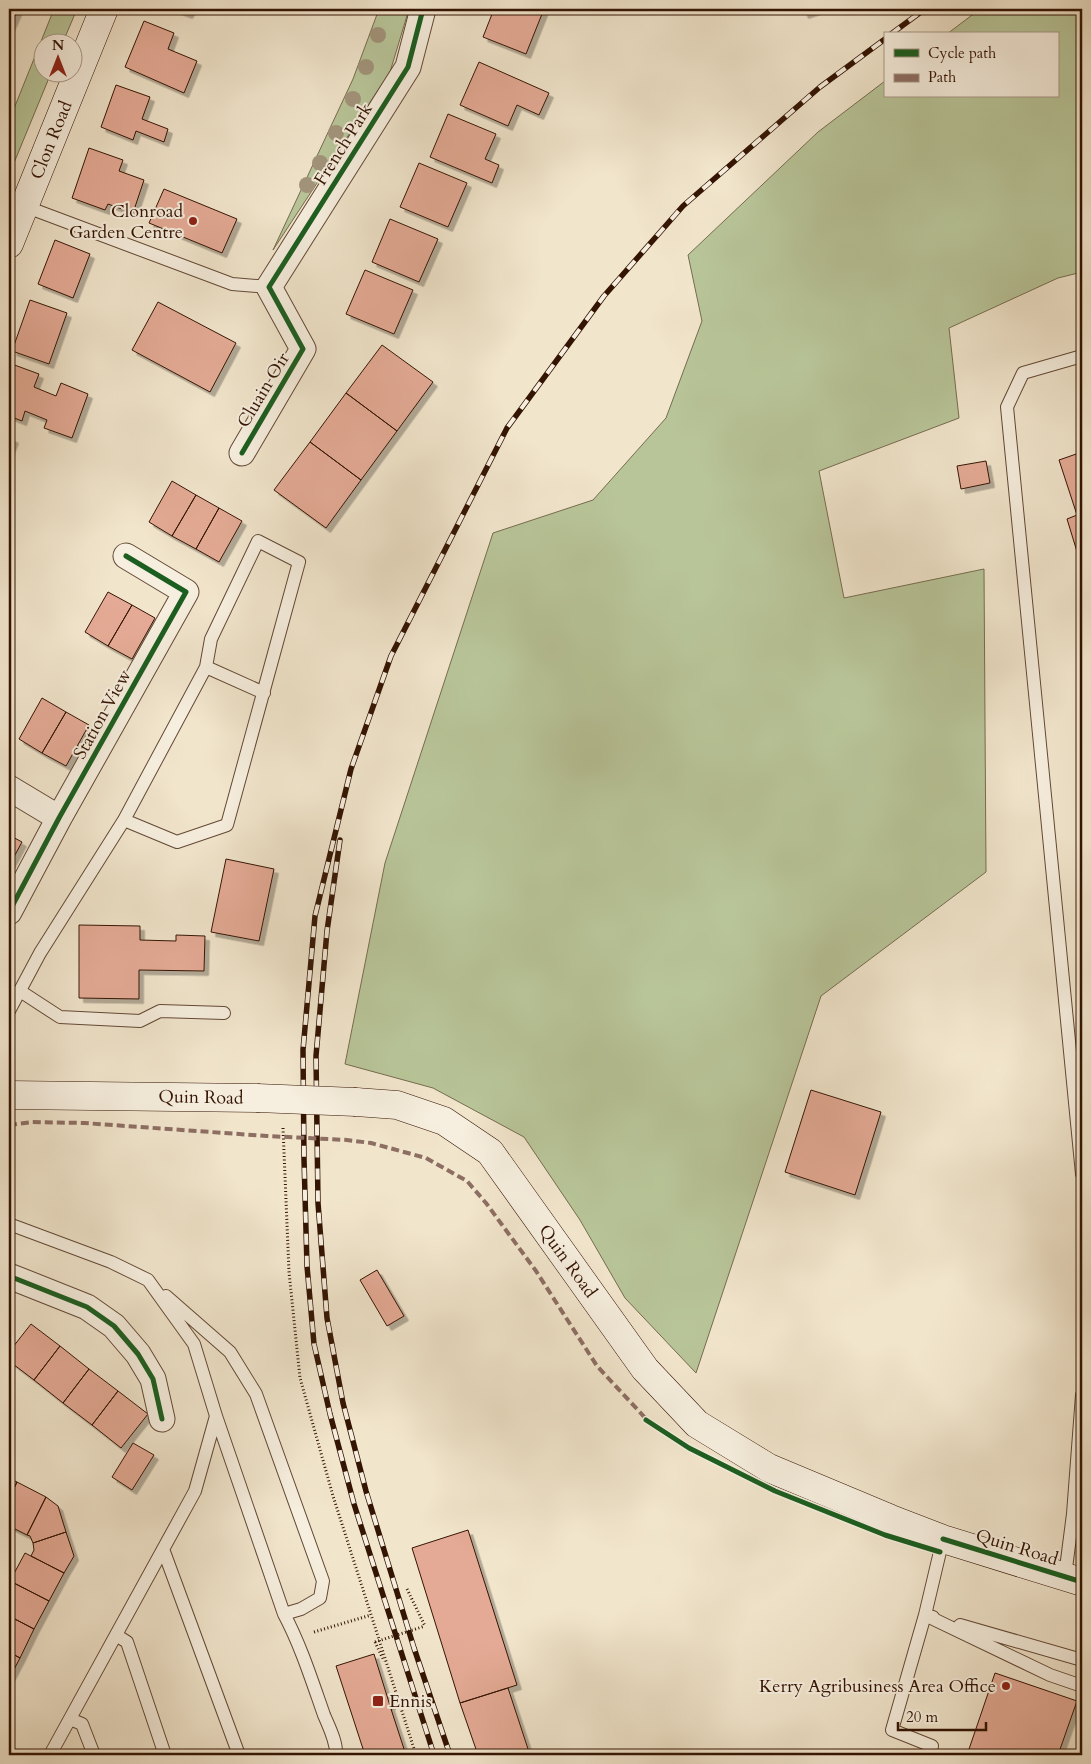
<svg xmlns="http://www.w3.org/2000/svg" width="1091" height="1764" font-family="Cardo,serif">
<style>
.green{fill:#b8c599;stroke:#766c4e}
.building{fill:#e4aa95;stroke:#341403;filter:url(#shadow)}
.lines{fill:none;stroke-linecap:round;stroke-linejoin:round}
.lane-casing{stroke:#634835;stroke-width:14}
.street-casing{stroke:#634835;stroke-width:27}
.secondary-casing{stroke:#341403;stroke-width:29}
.path{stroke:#341403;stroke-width:3;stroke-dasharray:1 2.5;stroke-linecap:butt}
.lane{stroke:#f6eede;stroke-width:12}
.street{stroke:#f6eede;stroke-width:25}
.secondary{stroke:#f6eede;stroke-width:28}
.rail-casing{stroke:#341403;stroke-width:5.5}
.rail{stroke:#f6eede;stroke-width:4;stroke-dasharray:11;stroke-linecap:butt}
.secondary-bridge-casing{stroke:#341403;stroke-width:29;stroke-linecap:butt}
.path-bridge{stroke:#341403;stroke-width:3;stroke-dasharray:1 2.5;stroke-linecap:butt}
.secondary-bridge{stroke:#f6eede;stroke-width:28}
.quiet{stroke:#8d6e63;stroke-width:4;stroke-dasharray:8 4;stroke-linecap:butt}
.cycleway-casing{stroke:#f6eede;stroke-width:8}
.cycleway{stroke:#1b5e20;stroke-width:5}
.tree{fill:#a2947b}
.poi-dot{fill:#8f2418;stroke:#f6eede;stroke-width:2}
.labels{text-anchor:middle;stroke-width:4;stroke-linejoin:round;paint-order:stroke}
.street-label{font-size:18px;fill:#341403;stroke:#f6eede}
.poi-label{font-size:18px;fill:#341403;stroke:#f6eede;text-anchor:end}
</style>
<defs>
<filter id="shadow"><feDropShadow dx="4.5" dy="4.5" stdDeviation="0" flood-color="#0004"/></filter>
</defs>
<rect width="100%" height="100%" fill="#f1e5cc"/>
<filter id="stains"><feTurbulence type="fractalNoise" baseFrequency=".004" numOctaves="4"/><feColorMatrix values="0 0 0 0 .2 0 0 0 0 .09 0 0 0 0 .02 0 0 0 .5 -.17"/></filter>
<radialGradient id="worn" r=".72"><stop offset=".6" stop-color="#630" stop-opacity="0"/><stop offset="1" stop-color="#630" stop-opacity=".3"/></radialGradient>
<!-- green -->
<path class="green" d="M54,9h23l-14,33h-21v30l9,1 -42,102v-54z
M379,9h30l-19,63 -117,178 80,-171z
M980,9h102v263l-24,6 -109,50 10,90 -140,53 25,127 140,-29 2,303 -165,124 -125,377 -71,-75 -45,-78 -56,-83 -91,-49 -88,-24 40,-201 108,-330 100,-33 73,-82 36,-97 -14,-66 130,-123 67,-51v15h172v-62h-110z"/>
<!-- building -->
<path class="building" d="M9,9h9l-9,20z
M174,9h17l-3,5z
M494,9h50l-18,45 -43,-17z
M802,9h17l-15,5z
M144,21l30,12 -6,16 29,12 -13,32 -59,-26z
M479,62l70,31 -10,22 -22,-10 -9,21 -48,-21z
M116,85l34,12 -8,22 26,10 -4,13 -28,-11 -3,9 -32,-13z
M448,114l48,20 -11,25 14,6 -7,18 -62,-26z
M89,148l34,12 -4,11 25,9 -11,33 -25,-9 -3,6 -33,-12z
M419,163l48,20 -19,44 -48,-20z
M164,189l73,30 -15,34 -73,-30z
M390,219l48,20 -19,43 -47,-20z
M55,240l35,14 -17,44 -35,-14z
M365,270l48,20 -19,44 -48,-20z
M30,300l37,13 -18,51 -37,-13z
M158,302l78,41 -26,49 -78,-42z
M382,345l51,37 -36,49 -51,-38z
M9,363l30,11 -5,13 22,9 5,-13 27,11 -16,44 -28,-10 3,-8 -22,-9 -3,10 -13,-5z
M346,393l51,38 -36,49 -51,-38z
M9,436l5,3 -5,13z
M310,442l51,38 -35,48 -52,-38z
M1082,452v116l-15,-49 10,-4 -18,-55z
M986,461l4,22 -29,6 -4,-23z
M172,481l24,14 -24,41 -23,-14z
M196,495l23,13 -23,41 -24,-13z
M219,508l23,13 -23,41 -23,-13z
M108,592l24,13 -24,41 -23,-14z
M132,605l23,13 -23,41 -24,-13z
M42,698l24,14 -24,41 -23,-14z
M66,712l23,13 -23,41 -24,-13z
M9,835l13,7 -13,24z
M226,859l48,10 -15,72 -48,-9z
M79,925l61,1v14l36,1v-6l29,1 -1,35 -65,-1v29l-60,-1z
M811,1090l70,22 -26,83 -70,-23z
M377,1270l27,46 -17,10 -27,-46z
M31,1324l29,22 -26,34 -25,-19v-9z
M60,1346l29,23 -26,34 -29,-23z
M89,1369l29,22 -26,34 -29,-22z
M118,1391l30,23 -27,34 -29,-23z
M133,1443l21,12 -22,35 -20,-13z
M9,1478l8,4 -8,17z
M17,1482l29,15 -19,38 -18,-9v-27z
M46,1497l12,9 8,26 -33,11 -3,-7 -3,-1z
M468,1530l49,155 -57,18 -48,-155z
M66,1532l8,24 -10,17 -33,-17 3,-6 -1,-7z
M25,1553l39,20 -15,28 -39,-20z
M10,1581l39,20 -15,28 -25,-13v-32z
M9,1616l25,13 -14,29 -11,-6z
M9,1652l11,6 -11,21z
M374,1654l17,55 15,46h-41l-29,-89z
M995,1673l82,28 -19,54h-91z
M508,1688l22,67h-52l-18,-52z"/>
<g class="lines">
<!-- lane casing -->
<g class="lane-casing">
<path id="lane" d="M24,206l208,78 37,3
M1082,356l-59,17 -16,34 75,767
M206,667l58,26
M20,991l40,26 80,4 20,-10 64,2
M9,1011l31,-58 84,-133 82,-153 5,-28 47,-98 41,21 -72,263 -50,17 -53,-22
M9,1224l102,38 37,18 46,64 22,72 -21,75 -145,264
M166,1296l64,56 26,42 67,187 -3,17 -19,11 -17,5
M216,1416l68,198c17,32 28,67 40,101 5,12 13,27 12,40
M163,1549l76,206
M1065,1576l8,-62 9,-119
M933,1617l-8,-2 18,-76
M960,1625l122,35
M116,1635l11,7 38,113
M70,1719l12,5 12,31
M929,1755l3,-9 -40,-16 33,-115 125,60 32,11"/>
</g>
<!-- street casing -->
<g class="street-casing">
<path id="street" d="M242,453l61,-104 -34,-62 139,-220 15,-58
M9,788l50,30
M9,912l50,-94 127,-226 -60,-36
M9,1276l78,31 27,19 24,28 15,25 9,40"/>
</g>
<!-- secondary casing -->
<g class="secondary-casing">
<path id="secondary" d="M9,244l95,-235
M9,1095l248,3
M356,1102l41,3 47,16 46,31 155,217 52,55 72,44 122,51 52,20 139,43"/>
</g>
<!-- path -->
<path class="path" d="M283,1128l6,144 11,106 33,118 83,259
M407,1589l18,37
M314,1632l57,-17
M375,1642l9,19
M391,1709l10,-3"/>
<!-- lane -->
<use href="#lane" class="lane"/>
<!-- street -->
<use href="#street" class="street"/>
<!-- secondary -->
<use href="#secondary" class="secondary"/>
<!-- rail casing -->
<g class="rail-casing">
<path id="rail" d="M891,34l34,-25
M340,840l-13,91 -11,125 2,147 9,115 16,85 23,88 48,157 36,107
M434,1755l-80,-251 -24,-90 -16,-70 -7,-78 -3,-107 -1,-109 12,-134 36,-147 40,-113 116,-228 97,-132 79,-90 137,-119 65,-48"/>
</g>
<!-- rail -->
<use href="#rail" class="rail"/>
<!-- secondary-bridge casing -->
<g class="secondary-bridge-casing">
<path id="secondary-bridge" d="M257,1098l99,4"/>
</g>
<!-- path-bridge -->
<path class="path-bridge" d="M375,1642l50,-16"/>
<!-- secondary-bridge -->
<use href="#secondary-bridge" class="secondary-bridge"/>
<!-- quiet -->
<path class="quiet" d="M9,1125l23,-3 52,1 183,13 80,4 24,3 55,15 41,23 19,22 50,68 61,95 52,56"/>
<!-- cycleway casing -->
<g class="cycleway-casing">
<path id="cycleway" d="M242,453l61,-104 -34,-62 139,-220 15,-58
M9,912l50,-94 127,-226 -60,-36
M9,1276l78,31 27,19 24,28 15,25 9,40
M646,1420l43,28 86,43 110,44 55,17
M943,1539l139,43"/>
</g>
<!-- cycleway -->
<use href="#cycleway" class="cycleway"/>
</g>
<!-- trees -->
<g class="tree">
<circle cx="378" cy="35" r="8"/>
<circle cx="366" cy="67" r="8"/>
<circle cx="353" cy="99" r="8"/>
<circle cx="336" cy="133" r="8"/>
<circle cx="320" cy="163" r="8"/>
<circle cx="307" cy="185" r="8"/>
</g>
<!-- markers -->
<g class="poi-dot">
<circle cx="193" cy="221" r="5"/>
<circle cx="1006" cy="1686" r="5"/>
<rect x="372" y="1695" width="12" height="12" rx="2.5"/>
</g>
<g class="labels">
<!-- street labels -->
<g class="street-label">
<text transform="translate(51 140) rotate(-68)" y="6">Clon Road</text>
<text transform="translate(343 144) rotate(-58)" y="6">French Park</text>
<text transform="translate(263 390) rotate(-59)" y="6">Cluain Oir</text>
<text transform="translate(102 714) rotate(-61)" y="6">Station View</text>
<text transform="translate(201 1097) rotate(1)" y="6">Quin Road</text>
<text transform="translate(568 1261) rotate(54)" y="6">Quin Road</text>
<text transform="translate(1017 1547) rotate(17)" y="6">Quin Road</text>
</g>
<!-- poi labels -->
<g class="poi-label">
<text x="183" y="217">Clonroad<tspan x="183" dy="21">Garden Centre</tspan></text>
<text x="996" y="1692">Kerry Agribusiness Area Office</text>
<text x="389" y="1707" text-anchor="start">Ennis</text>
</g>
</g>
<!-- margin -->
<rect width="1091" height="1764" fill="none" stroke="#f1e5cc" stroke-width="30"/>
<rect x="10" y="10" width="1071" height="1744" fill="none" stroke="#341403" stroke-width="2.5"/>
<rect x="15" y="15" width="1061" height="1734" fill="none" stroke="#341403"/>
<!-- legend -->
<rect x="884" y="32" width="175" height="65" fill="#f6eede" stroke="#a89786"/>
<rect x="894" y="49" width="25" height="8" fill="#1b5e20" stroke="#a89786"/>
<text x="928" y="58" font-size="15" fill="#341403">Cycle path</text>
<rect x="894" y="74" width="25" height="8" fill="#8d6e63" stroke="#a89786"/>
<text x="928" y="82" font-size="15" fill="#341403">Path</text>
<!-- north arrow -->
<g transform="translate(58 58)"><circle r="24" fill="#f6eede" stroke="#a89786"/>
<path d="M0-4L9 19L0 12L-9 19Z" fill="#8f2418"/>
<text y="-8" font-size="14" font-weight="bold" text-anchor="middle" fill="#341403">N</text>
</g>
<!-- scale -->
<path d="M898 1722v8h88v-8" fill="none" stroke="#341403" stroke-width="2.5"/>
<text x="906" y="1722" font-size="15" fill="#341403" stroke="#f6eede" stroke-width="4" paint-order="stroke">20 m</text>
<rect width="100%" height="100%" filter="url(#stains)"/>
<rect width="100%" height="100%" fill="url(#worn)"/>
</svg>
